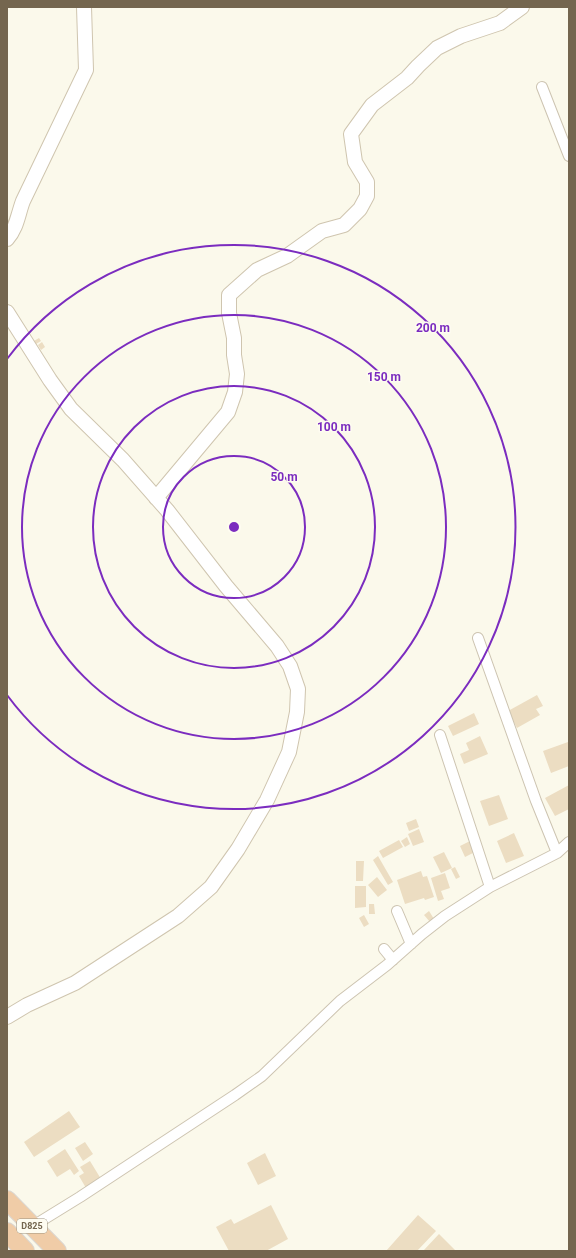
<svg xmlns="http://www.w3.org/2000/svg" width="576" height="1258" font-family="Roboto,sans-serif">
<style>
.building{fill:#ecddc2}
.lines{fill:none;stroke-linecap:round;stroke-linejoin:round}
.street-casing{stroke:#cdc4b1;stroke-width:12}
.secondary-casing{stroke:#cfc5af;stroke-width:16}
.highway-casing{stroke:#dbd7d1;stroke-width:20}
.street{stroke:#fff;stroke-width:10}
.secondary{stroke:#fff;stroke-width:14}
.highway{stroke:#f0cca7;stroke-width:18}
.ring{fill:none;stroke:#7b2cbf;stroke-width:2}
.labels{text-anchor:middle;stroke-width:3;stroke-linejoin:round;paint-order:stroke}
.shield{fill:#fefcf1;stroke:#9d9380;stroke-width:1}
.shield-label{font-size:9px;font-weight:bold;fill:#74664f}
.centre{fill:#7b2cbf;stroke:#fefcf1;stroke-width:2}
.ring-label{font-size:12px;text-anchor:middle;font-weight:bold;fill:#7b2cbf;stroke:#fefcf1;stroke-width:3;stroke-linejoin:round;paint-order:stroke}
</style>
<rect width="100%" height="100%" fill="#fbf9eb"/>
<!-- building -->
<path class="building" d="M39,338l2,3 -5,3 -2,-3z
M42,342l3,5 -4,3 -3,-5z
M537,695l6,11 -7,3 4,6 -23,13 -9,-17z
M474,713l5,11 -26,12 -5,-10z
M480,736l8,18 -24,10 -4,-10 9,-4 -3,-7z
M568,742l1,24 -18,7 -8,-22z
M569,785v24l-14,7 -10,-18z
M499,795l9,24 -19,7 -9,-25z
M416,819l3,8 -10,4 -3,-8z
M419,829l5,13 -11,4 -5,-12z
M514,833l10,23 -18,7 -9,-22z
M407,837l3,7 -5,3 -4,-6z
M399,840l4,7 -20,11 -4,-7z
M472,840l5,11 -12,6 -5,-11z
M444,852l8,16 -11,5 -8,-16z
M378,856l15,26 -5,3 -15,-25z
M356,861h8l-1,20h-7z
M455,867l5,10 -4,2 -5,-10z
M421,871l2,6 4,-1 7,21 -9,3 -1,-2 -19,6 -8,-24z
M445,873l5,15 -9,3 3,8 -6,2 -7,-23z
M377,877l10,13 -9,7 -10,-12z
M355,886h11v21l-11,1z
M369,904h5l1,10h-6z
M429,911l5,8 -4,3 -6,-7z
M364,915l5,9 -5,3 -5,-9z
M69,1111l11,16 -46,30 -10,-15z
M85,1142l8,12 -10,7 -8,-13z
M65,1149l14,22 -5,4 -4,-6 -13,8 -10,-16z
M265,1153l11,23 -18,9 -11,-22z
M90,1161l11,18 -15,9 -7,-12 5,-3 -4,-6z
M271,1205l17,34 -22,12h-37l-13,-24 15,-8 3,5z
M418,1215l18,16 -19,20h-31z
M439,1234l16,16 -1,1h-31z"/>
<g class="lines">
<!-- street casing -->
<g class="street-casing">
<path id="street" d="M542,87l27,69
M478,638l58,163 21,52
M440,735l50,152
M397,911l14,33
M384,949l9,11
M33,1226l47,-29 117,-77 38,-25 27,-19 78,-75 47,-36 35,-31 23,-18 45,-29 67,-34 12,-11"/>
</g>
<!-- secondary casing -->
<g class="secondary-casing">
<path id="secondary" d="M7,239c10,-11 11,-25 16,-38l63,-131 -2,-63
M7,312l43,68 21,29 52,51 44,50 59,76 51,60 13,20 8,23 -1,23 -8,40 -22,48 -29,49 -27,38 -33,29 -103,67 -48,22 -20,12
M156,498l72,-86 7,-20 2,-18 -3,-19v-17l-5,-25v-18l28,-25 30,-14 35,-25 22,-6 16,-16 7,-13v-14l-12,-20 -4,-28 21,-29 35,-27 11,-12 19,-18 24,-12 39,-13 22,-16"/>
</g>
<!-- highway casing -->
<g class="highway-casing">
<path id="highway" d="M7,1200l50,51
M7,1232l18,19"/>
</g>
<!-- street -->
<use href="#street" class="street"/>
<!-- secondary -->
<use href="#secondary" class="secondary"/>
<!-- highway -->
<use href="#highway" class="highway"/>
</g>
<!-- distance rings -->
<g class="ring">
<circle cx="234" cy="527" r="71"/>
<circle cx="234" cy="527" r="141"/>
<circle cx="234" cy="527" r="212"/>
<path d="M7 359A282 282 0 1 1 7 695"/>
</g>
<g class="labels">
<!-- shield labels -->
<rect class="shield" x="17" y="1219" width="30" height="14" rx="3"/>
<g class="shield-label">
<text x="32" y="1229">D825</text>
</g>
</g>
<circle cx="234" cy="527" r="6" class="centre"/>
<g class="ring-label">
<text x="433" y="332">200 m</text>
<text x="384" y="381">150 m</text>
<text x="334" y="431">100 m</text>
<text x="284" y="481">50 m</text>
</g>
<!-- border -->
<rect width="576" height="1258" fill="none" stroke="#74664f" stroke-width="16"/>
</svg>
